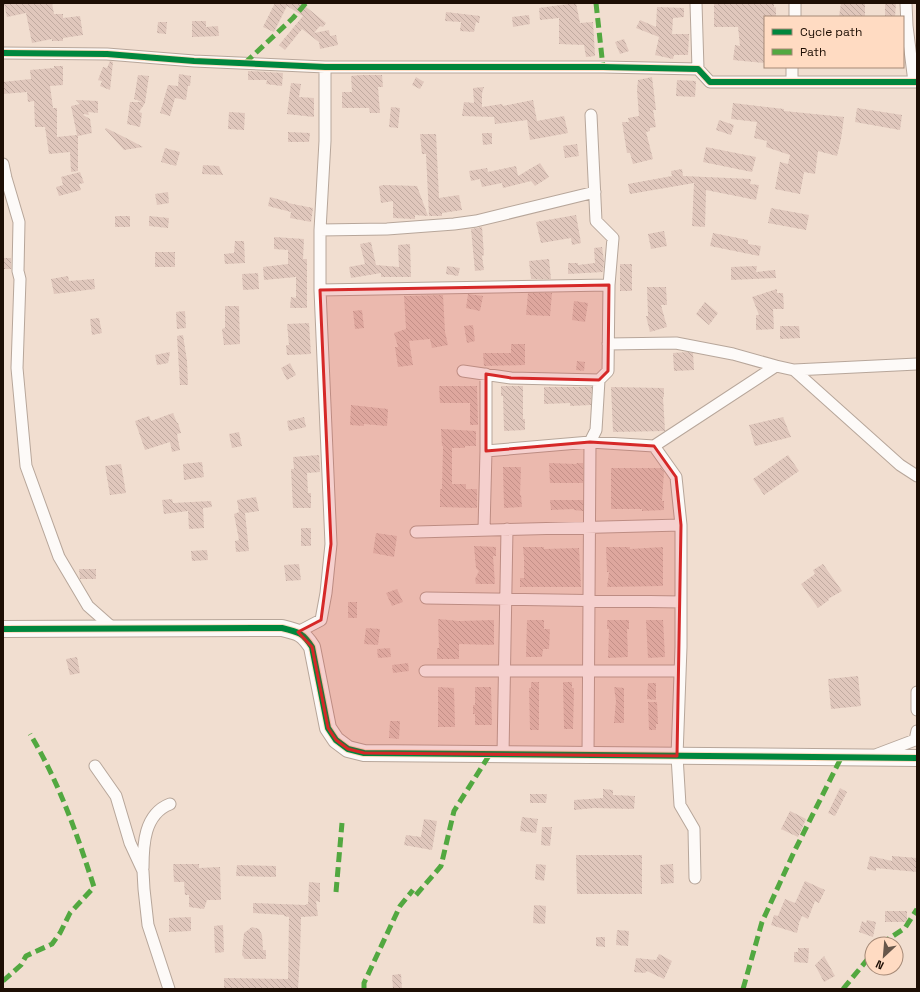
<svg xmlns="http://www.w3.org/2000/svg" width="920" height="992" font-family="'Space Grotesk',sans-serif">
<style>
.building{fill:url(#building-back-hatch)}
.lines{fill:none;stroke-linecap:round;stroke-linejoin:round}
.street-casing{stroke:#b7a69a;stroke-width:13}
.secondary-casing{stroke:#b7a69a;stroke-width:18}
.street{stroke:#fdfaf8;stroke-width:11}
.secondary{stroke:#fdfaf8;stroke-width:16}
.quiet{stroke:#52a840;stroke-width:5;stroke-dasharray:10 5;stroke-linecap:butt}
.cycleway-casing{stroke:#ffdbc2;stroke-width:8}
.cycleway{stroke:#00873e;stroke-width:6}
.marked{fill:#d62828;fill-opacity:0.2;stroke:#d62828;stroke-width:3;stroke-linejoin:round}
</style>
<defs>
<pattern id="building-back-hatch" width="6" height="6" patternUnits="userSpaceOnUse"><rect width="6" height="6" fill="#e0c7bc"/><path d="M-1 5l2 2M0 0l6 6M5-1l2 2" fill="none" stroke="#c0aaa0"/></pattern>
</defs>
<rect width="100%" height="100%" fill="#f1ded0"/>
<!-- building -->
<path class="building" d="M9,3h43l2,11h9v4l17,-2 3,19 -20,3v3h-11v-2l-20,4 -6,-30 -19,4 -3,-13z
M275,3h26l25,20 -3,4 -3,-1 -6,7 15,-3 1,6 6,-1 2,10 -18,4 -1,-7 -17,-13 -17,21 -6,-5 24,-29 -16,-10 -13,26 -11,-5z
M576,3l4,20 13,-1 2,34 -9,1 -2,-12 -25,-1v-26l-19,2 -1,-12z
M714,3h60v4l2,1v9h-11v46l-32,-3 2,-15 5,1 -2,-19h-24z
M841,3h24v14h-26z
M885,3h11l-1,14h-10z
M657,7l27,1v9l-11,1 -1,16h17l-1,21h-14l-1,4 -18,-4 4,-18 -23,-9 4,-8 16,7z
M446,12l34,4 -1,7 -3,-1 -2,10 -14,-1 1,-9 -16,-1z
M529,15l1,9 -17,3 -1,-10z
M192,21h14v6l12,-1 1,10 -27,1z
M158,22h9l-1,12 -9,-1z
M624,39l5,12 -9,3 -5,-12z
M110,61l3,1 -3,28 -10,-4 2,-5 -4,-1 5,-13 4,1z
M54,66h9v19l-13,1 3,22h4v29l20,-2 -6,-29 9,-2 -4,-4 22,1v12l-10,-1 1,3 -5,-1 -1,1 7,4 2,14 -14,3v35l-7,1 -1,-20 -21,2 -4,-27h-10l-1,-26 -6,1 -1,-10 -24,2v-12l28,-3 -1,-9 24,-2z
M248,71l35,2 -1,13 -16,-2 1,-4h-19z
M179,74l12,2 -1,10h-2l-2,14 -11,-2 -5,18 -10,-3 8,-28 10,1z
M138,75l11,1 -4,27 -6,9 3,1 -2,14 -13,-3 3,-22h12l-8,-3z
M361,75h21l1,12h-5l2,26h-10l-1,-5h-27v-16h10l-1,-16z
M416,77l8,5 -4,7 -8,-4z
M652,77l4,33h-3l3,17 -6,1v3l-4,1 7,27 -20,5 -3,-11h-3l-5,-31h7l-1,-4 11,-2 -2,-26 1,-10z
M677,80l19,1 -1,16 -19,-1z
M291,83l10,1 -2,13 15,1v19l-27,-3z
M484,87l-2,6v14l20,-3 1,2 30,-6 4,21 27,-5 4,17 -38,7 -3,-20 -32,4 -1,-7 -32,-1 2,-14 10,1 -1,-15z
M733,103l51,6v2l60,6 -3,22 -4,17 -19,-5 -3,23 -11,-2 -4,22 -25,-5 5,-27 8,2 2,-9 -24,-8 1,-6 -13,-3 3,-16 -26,-3z
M391,107l9,1 -2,20 -9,-1z
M857,108l45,7 -2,15 -45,-8z
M229,112l16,1 -1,17 -16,-1z
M719,120l15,5 -3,10 -15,-5z
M106,128l22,11 15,8 -19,3 -19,-21z
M288,132l22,1 -1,9h-21z
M482,133h10v11l-9,1z
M420,134h16l3,64 20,-3 3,15 -20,3v3h-13l-3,-62h-4z
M577,144l2,12 -14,2 -2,-12z
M706,147l50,10 -4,15 -49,-10z
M165,148l15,4 -4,14 -15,-4z
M540,163l9,14 -14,9 -4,-5 -28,7 -1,-5 -20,4 -2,-8 -9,2 -2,-10 18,-3 1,4 28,-6 2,10z
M203,165l16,1 4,9 -21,-1z
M682,169l1,7 68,3 -1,5 9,1 -3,15 -50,-10 -1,37 -13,-1 2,-43 -64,11 -2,-10 44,-8 -1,-5z
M80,172l4,11 -5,1 2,6 -22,6 -3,-9 7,-2 -2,-8z
M384,185l33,1 11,30 -13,-1v4l-22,-1v-17l-12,2 -2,-17z
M168,192l1,11 -12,2 -2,-11z
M270,197l18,5v1l25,5 -2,14 -21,-4 1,-6 -23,-6z
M771,208l38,7 -3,15 -38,-7z
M576,215l5,28 -9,2 -1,-7 -30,5 -5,-21z
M115,216h15v11h-15z
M149,216l20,2 -1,10 -19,-2z
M482,227l2,28 -2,1 2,14 -9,1 -4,-42z
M664,231l3,15 -16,3 -3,-15z
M713,233l35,7v4l13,2 -2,10 -49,-10z
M274,237l30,2 -1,20h4v49h-17l1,-11 5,1v-21l-32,3 -1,-13 25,-3v-14l-14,-1z
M235,241h9l1,22 -20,1 -1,-10 10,-1z
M371,242l5,23 23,2 -1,-22 12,-1 1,33h-30v-4l-30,5 -2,-11 16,-3 -5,-20z
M602,247l2,14 -1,11 -35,2v-11h10v2l17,-2 -1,-15z
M155,252h20v15h-20z
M3,258h8v11h-8z
M549,259l2,20h-20l-2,-18z
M620,264h12v27h-12z
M447,266l13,2 -2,8 -12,-2z
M757,266l-1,6 19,-2 1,8 -45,2v-13z
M258,273l1,16 -16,1 -1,-16z
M68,276l1,5 25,-2 1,10 -41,5 -3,-15z
M647,287h19l1,18h-6l6,22 -17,5 -4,-16h2z
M777,289v4h6l1,16h-11l1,20 -18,1v-15h3l-7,-18z
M528,293h24l-2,23 -24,-1z
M468,294l15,2 -3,15 -14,-3z
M443,295l2,37 3,13 -16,3 -2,-9 -21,2 4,24 -15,2 -3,-20h3l-4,-14 12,-4 -2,-33z
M574,301l14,2 -3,19 -13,-2z
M705,302l13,11 -9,12 -13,-11z
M225,306h14l1,38 -16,1 -2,-16 3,-1z
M362,310l2,18 -9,1 -2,-18z
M185,311l1,17 -9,1 -1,-17z
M99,318l3,15 -10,2 -2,-16z
M309,323l2,31 -24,1 -1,-10h3l-2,-21z
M473,325l2,16 -8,2 -3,-17z
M780,326h19l1,12 -20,1z
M183,335l4,26 1,24h-8l-3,-49z
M511,344h14v21l-41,1 -1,-13h28z
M170,352l-2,11 -11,2 -2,-10z
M688,352l5,1 1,17 -20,1 -1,-18z
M577,361l8,1 -1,9 -8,-1z
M290,363l6,12 -9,5 -6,-12z
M439,386h38l1,39h-8v-22h-30z
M501,386h22v33h2v11l-21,1 -1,-35h-2z
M544,387h48l-1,18 -21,1v-3l-26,1z
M611,387l53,1v9h-1l2,34 -52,1z
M351,405l37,4 -1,17 -23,-2v2l-14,-1z
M173,413l4,10h1l3,10 -4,1 3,16 -8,2 -2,-10 -25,8 -10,-29 14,-5 2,5z
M304,417l2,10 -17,4 -2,-10z
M783,417l8,20 -36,9 -6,-21z
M441,429l35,2v15h-11v2h-13v36h14v5h11v19l-37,-1v-18h2l1,-43h-1z
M239,432l3,14 -10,2 -3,-14z
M319,455l1,17 -13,1 1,20h3v15h-18l-2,-39h3l-1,-12z
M788,455l11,16 -35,24 -11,-16z
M202,462l2,15 -20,3 -1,-16z
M549,463l27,1 1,-1h6v20h-33z
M121,464l5,29 -16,2 -5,-29z
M503,467h18l-1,28h1l1,12 -18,1z
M611,468h50l3,4 -2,29h2v9l-22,1v-2h-31z
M256,497l3,14 -14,2 4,38 -13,1 -1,-11 4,-1 -5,-26 5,-2 -2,-12z
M172,499l1,4 38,-2 1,6 -9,1 1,20 -15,1 -1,-18 -24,3 -2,-14z
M550,500h33v11l-9,-1v-1l-23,1z
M301,528h10v18h-10z
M376,533l21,3 -3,21 -21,-4z
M474,546l22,1v9h-3l2,28h-19l-1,-5 4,-8 -3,-3z
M523,547h21v2l35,-1 2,39h-61v-9h4v-20z
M606,547h24v2l33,-2v39l-56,1 2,-15h-2z
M207,550l1,10 -16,1 -1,-10z
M299,564l2,16 -15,1 -2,-16z
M823,564l19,27 -14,8 1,1 -11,8 -17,-24 14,-10 -2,-4z
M79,569h17v10h-16z
M397,589l6,13 -11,4 -6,-13z
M348,602h9v16h-9z
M438,619l21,2 35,-1v25l-35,-1v15h-22v-11h2z
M527,620h17v9h6l-1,20h-6l-1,8h-16z
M607,620h22v9h-2l1,28 -20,1 1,-29h-2z
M646,620h17l2,37 -17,1z
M366,628l14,1 -2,16 -14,-1z
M390,648l1,9 -13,1 -1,-9z
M77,657l3,16 -10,2 -4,-16z
M408,663l1,8 -16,2 -1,-8z
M858,676l3,30 -30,3 -3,-30z
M531,682h8v48h-9l-1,-42h2z
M563,682h9v6h2l-1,41h-9z
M648,683h8v17l-9,-1z
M438,687l16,1 1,39h-17z
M475,687h16l1,38h-17v-11h-2v-9h2z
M614,687l10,1v35h-10l2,-22z
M648,702h9l1,22h-2v6h-7z
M390,721h10l-1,18 -10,-1z
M840,788l7,4 -12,24 -7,-3z
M603,789l10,1v5l22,1 -1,13 -40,-1 -20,2v-10l29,-2z
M530,794h17l-1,9h-16z
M790,811l16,8 -8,18 -17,-8z
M522,817l16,2 -2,14 -16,-2z
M424,819l13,2 -5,29 -28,-5 2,-10 15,2z
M542,827h10l-2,19 -9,-1z
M576,855h66v39h-65z
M870,856l22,5v-5l25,2v14l-41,-4v3l-9,-2z
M173,864h26v4l21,-1 1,33h-14l-3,9 -15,-2v-12h-4l-1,-13h-10z
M536,864l10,1 -2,16 -9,-2z
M673,864l1,19 -13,1 -1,-19z
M237,865l39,1v11l-40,-1z
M805,881l20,9 -6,13 -4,-2 -7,18 -6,-3 -3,7 -2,-1 2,2 -2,9 -26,-8 3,-10 4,1 7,-17 10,4z
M309,882l11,1v19l-4,-1 2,15 -17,1 -1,38 -2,34h-74v-11l64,1 1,-62 -5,-1v-1l-31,-2v-10l53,2v-1h2z
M534,905l12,1 -1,18 -12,-1z
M885,911h22v11h-22z
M191,917v14l-22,1v-14z
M867,920l9,2 -3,15 -14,-5 3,-11 4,2z
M223,925l1,27 -9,1 -1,-27z
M252,927l7,2 3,6 1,15h3v9h-21l-3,-4 2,-22z
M617,930l12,1 -1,15 -12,-1z
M596,937h9v10l-9,-1z
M798,948h11l-1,15 -14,-1v-10h4z
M659,954l13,7 -8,18 -17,-8 -2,2 -11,-1 2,-14 20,2z
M824,956l11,20 -11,6 -9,-17z
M401,974l1,15h-9l-1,-14z"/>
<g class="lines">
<!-- street casing -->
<g class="street-casing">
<path id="street" d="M696,3l2,66
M906,3l1,23 7,56
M795,17v-14
M3,53l104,1 87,7 131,6h278l95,2 12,13h207
M792,82v-15
M591,115l5,106 17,17 -4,47 -1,86 -9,9
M3,164l3,14 13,44 -1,49 2,8 -3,89 9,98 33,91 29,49 26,23
M320,230l67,-1 67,-5 22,-3 119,-29
M320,290l289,-5
M608,344l68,-1 57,11 43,12
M794,370l123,-6
M463,371l48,7 88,2 -3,50 -6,12 -2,313
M486,451l104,-9 64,4
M484,530l2,-79v-77
M416,532l265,-7
M426,598l255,4
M298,632l23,-12 5,-27 5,-49 -11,-254v-60l5,-89v-74
M425,671h255
M917,692v18
M503,754l4,-225
M878,754l37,-14 2,-9
M95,766l21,30 14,47 13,28 1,18 4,36 21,64
M143,868c0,-23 1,-54 27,-64
M695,878l-1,-49 -14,-24 -3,-49 4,-109v-122l-5,-48 -22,-31 122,-80 18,4 106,95 17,11"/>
</g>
<!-- secondary casing -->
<g class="secondary-casing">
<path id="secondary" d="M3,629l279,-1c17,4 21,5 30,19l16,81 8,12 12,9 16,4 553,5"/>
</g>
<!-- street -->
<use href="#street" class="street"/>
<!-- secondary -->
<use href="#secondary" class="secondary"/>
<!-- quiet -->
<path class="quiet" d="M596,3l7,64
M245,63l48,-45 13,-15
M336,892l6,-69
M416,895l25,-29 13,-55 36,-57
M881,944l24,-16 12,-19
M3,981l18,-16 5,-9 26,-12 8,-11 10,-20 24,-26c-17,-53 -35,-105 -64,-153
M364,989v-6l36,-77 13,-16
M743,989l19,-67 32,-70 47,-94
M843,989l29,-35"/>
<!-- cycleway casing -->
<g class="cycleway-casing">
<path id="cycleway" d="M3,53l104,1 87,7 131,6h278l95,2 12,13h207
M3,629l279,-1c17,4 21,5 30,19l16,81 8,12 12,9 16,4 553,5"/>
</g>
<!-- cycleway -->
<use href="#cycleway" class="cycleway"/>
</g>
<!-- marked area -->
<path class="marked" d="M609,285l-1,86 -9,9 -88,-2 -25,-4v77l104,-9 64,4 22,31 5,48 -4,231 -313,-3 -16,-4 -12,-9 -8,-12 -16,-81 -14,-15 23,-12 10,-76 -11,-254z"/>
<!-- border -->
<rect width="920" height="992" fill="none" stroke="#1d0e04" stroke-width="8"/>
<!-- legend -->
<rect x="764" y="16" width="140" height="52" fill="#ffdbc2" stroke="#a58976"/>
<rect x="772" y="29" width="20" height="6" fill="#00873e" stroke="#a58976"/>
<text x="800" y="36" font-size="12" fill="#1d0e04">Cycle path</text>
<rect x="772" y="49" width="20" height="6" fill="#52a840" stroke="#a58976"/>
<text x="800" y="56" font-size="12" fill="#1d0e04">Path</text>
<!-- north arrow -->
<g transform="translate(884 956) rotate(206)"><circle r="19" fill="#ffdbc2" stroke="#a58976"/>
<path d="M0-3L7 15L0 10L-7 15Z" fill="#67574b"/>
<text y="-6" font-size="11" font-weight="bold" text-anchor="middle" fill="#1d0e04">N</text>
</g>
</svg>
